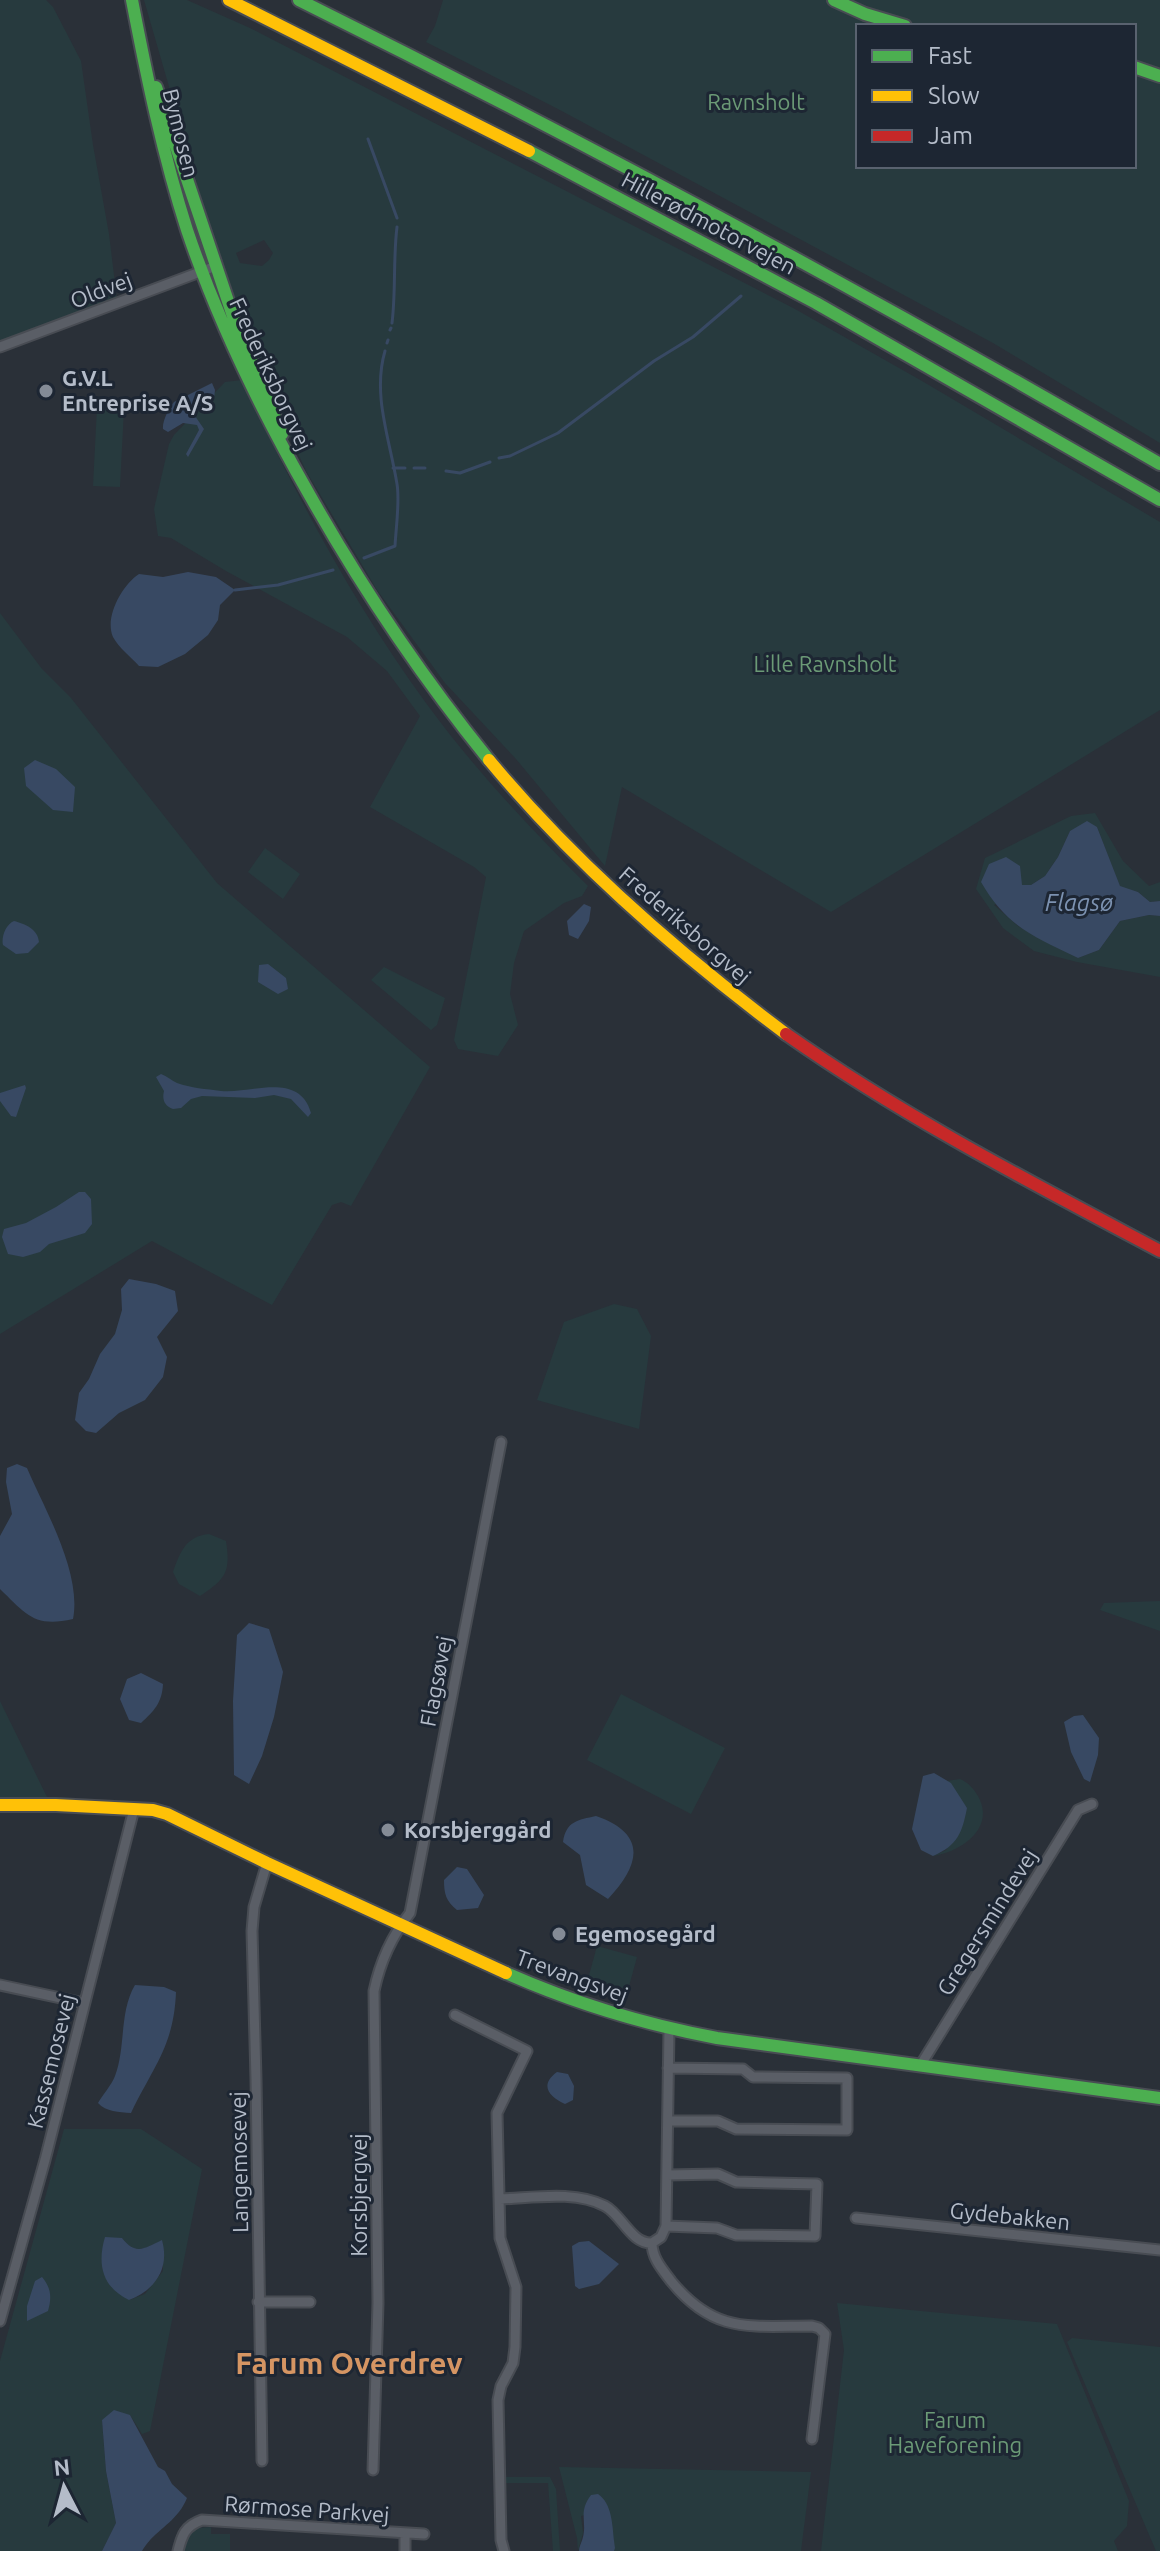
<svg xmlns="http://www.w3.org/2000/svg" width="1160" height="2551" font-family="Ubuntu,sans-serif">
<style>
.green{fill:#273a3e;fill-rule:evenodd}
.water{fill:#384963}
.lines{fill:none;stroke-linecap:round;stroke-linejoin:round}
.stream{stroke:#384963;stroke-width:3}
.street-casing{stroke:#484c53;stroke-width:13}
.fast-casing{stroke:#484c53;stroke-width:16}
.slow-casing{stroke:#484c53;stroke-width:16}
.jam-casing{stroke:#484c53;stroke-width:16}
.street{stroke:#5a5e66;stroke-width:9}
.fast{stroke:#4caf50;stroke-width:12}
.slow{stroke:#ffc107;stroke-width:12}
.jam{stroke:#c62828;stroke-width:12}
.poi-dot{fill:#848b96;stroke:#1d2633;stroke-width:3}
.labels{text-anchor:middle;stroke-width:6;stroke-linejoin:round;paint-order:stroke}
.park-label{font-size:22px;fill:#6b9a76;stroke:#1d2633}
.street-label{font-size:22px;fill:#b4bcc9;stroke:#1d2633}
.poi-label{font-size:22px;font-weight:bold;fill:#b4bcc9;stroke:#1d2633;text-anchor:start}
.water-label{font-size:24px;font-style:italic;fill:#7c92b1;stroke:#1d2633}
.district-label{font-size:30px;font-weight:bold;fill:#d59563;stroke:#1d2633}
</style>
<rect width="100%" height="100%" fill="#2a3038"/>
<!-- green -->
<path class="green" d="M0,0h46l7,7 28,54 12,84 16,89 9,74 -118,41z
M144,0h43l63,28 545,281 127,72 238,141v188l-329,202 -209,-125 -17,79 -89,-107 -71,-76 -68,-93 -71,-119 -46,-101 -36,-93zM264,240l9,13 -4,7 -7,6 -22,-3 -4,-10z
M443,0h717v443l-167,-100 -435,-234 -132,-67 9,-16zM858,26h276v140h-276z
M242,380c52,112 111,223 184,323 48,66 105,126 162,183l-6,10 -18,7 -40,28 -10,32 -4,31 8,31 -20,31 -40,-7 -4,-9 32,-163 -12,-10 -104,-60 50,-91 -33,-45 -40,-34 -121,-66 -55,-33 -13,-2 -4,-27 15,-65 5,-9 51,-53z
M97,407l27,2 -4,78 -27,-1z
M0,613l42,56 29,29 146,185 213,184 -79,139 -10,-4 -9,3 -60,100 -120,-64 -152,93z
M1095,813l28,48 26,25 11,-4v19l-10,1 -12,-10 -18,-5 -23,-60 -27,4 -12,26 -13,19 -14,9 -9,1 -28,19 24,21 60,32 21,-8 21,-29 29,-6 11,1v61l-83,-15 -43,-11 -31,-23 -27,-39 9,-31 86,-42z
M265,848l35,26 -17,25 -35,-27z
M384,967l61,31 -8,27 -6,5 -60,-50z
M614,1304l23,5 14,27 -12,93 -102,-29 27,-78z
M209,1534l17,7c5,32 -1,38 -26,55l-21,-12 -6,-12c7,-20 13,-36 36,-38z
M1160,1601v30l-60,-21 4,-7z
M621,1694l104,54 -34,66 -104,-54z
M0,1701l47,96h-47z
M960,1779c9,4 13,9 18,17 18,32 -17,56 -45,60l13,-6 21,-42 -20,-27z
M597,1946l40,11 -9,33 -40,-11z
M64,2129h77l61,40 -52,262 -8,3 -12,-19 -28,5 4,51 10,52 -14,28h-102v-190zM122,2238c14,18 22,10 40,3l1,30 -18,23 -16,6z
M837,2303l220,21 72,177 -2,25 -13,15 4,10h-297l23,-201z
M1072,2338l88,9v204h-4l-89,-209z
M559,2467l252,5 -10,79h-187l-6,-44 -27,9 2,17 -5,18 -1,-13z
M506,2477h44l6,12 4,62h-7l-5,-68h-42z
M211,2527v7h19v17h-46l3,-12 8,-11z"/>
<!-- water -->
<path class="water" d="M212,383l3,7 -1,9 -16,11 -3,6 9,13 -16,28 -2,-3 13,-24 -2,-5 -14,-2 -15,9 -5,-3c-1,-7 6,-22 11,-27z
M188,572l28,5 19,13 -15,15 -2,15 -10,15 -23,19 -27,13 -19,-1c-8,-9 -20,-18 -26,-29 -9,-20 10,-53 26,-63l24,3z
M35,760l21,9 19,18 -2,25 -20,-2 -27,-24 -2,-18z
M1087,821l10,6 23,59 18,6 12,10 10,-1v15l-11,-1 -29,6 -21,29 -21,8c-45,-22 -71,-31 -97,-76l8,-18 17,-7 14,9 2,19h9l14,-9 13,-19 12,-26z
M584,904l7,3 -2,14 -11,18 -9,-4 -2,-14z
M14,921c11,3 24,8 25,21l-11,11 -12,1 -13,-9c-2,-8 3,-21 11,-24z
M268,964l18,14 2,11 -10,5 -20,-12 1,-17z
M161,1074c6,2 11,7 16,9 14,5 29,6 44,8 30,3 78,-20 90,22l-3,4 -17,-18 -17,-4 -19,3 -53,-2 -11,3 -10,9 -8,1c-9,-3 -11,-10 -9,-18l-8,-14z
M25,1085l1,3 -10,29 -5,-1 -11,-15v-8z
M79,1192h6l6,7 1,25 -7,9 -36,11 -9,8 -17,5 -15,-3 -6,-17 2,-8 22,-6 30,-16z
M129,1279l27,5 19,7 3,20 -21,26 10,20 -4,20 -18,23 -26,13 -23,20 -10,-2 -11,-11 4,-27 10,-14 11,-25 15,-20 7,-24 -1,-21z
M17,1464l10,4c18,42 55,105 46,151 -39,9 -47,-5 -73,-30v-53l12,-22 -6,-32 1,-14z
M249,1623l20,6 14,43 -9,45 -12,39 -13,28 -15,-9 -1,-74 4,-66z
M141,1673l22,11c-1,19 -9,27 -22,39l-12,-3 -9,-21 7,-20z
M1083,1715l16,23 -1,17 -8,27 -6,-3 -13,-27 -7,-30 10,-6z
M934,1773l17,10 16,25c-5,25 -9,37 -34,48l-12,-6 -9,-21 11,-53z
M596,1816c52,18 44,49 12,83l-22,-14 -6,-30 -17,-13c3,-21 15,-22 33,-26z
M457,1867l10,2 17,26 -6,13 -21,2c-11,-9 -13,-16 -13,-30z
M135,1985l29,2 12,5c-2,54 -23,75 -45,121 -12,-1 -25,-1 -33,-10 5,-9 13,-17 17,-27 11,-29 4,-64 20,-91z
M557,2072l11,2 6,12 -1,14 -8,4c-16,-7 -26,-19 -8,-32z
M105,2237l17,1c14,18 23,10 40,2 8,29 -7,50 -33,60 -27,-13 -32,-36 -24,-63z
M589,2241l30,23 -20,20 -20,5 -4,-3 -3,-40 7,-4z
M42,2277c9,11 10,20 6,34l-21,10v-15l8,-25z
M114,2410l16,5 28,52 7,4 7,13 15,14c-10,25 -33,32 -45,53h-40l14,-28 -10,-52 -4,-51z
M598,2494c16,11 14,36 17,54l-1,3h-35c0,-5 3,-9 4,-14 4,-16 -5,-25 8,-42z"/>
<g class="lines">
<!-- stream -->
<path class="stream" d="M368,139l29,79
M392,323c4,-32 1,-64 5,-96
M390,330l1,-2
M387,343l1,-3
M499,458l11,-2 48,-23 96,-72 39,-24 48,-41
M393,468h12
M414,468h11
M446,471l14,2 30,-11
M364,558l31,-12c1,-19 5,-45 2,-62 -7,-44 -25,-89 -12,-133
M235,590l43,-5 55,-15"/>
<!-- street casing -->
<g class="street-casing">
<path id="street" d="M0,347l216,-81
M0,1985l84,18
M455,2015l72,36 -30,62 3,125 16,49 -1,60 -2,16 -12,23 -3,14 3,140 3,11
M920,2066l158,-256 14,-6
M668,2121h50l18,8 111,1v-52l-94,-1 -10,-8 -75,-1
M500,2199c32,-1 75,-9 105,7 17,9 26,38 47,37
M856,2218l304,32
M666,2226l51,2 19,7 79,1 2,-52 -81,-2 -18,-8 -51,1
M652,2243c0,15 10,26 19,38 43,53 78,45 141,45l7,2 6,6 -13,105
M652,2243l9,-6 5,-11 3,-197
M258,2302h52
M0,2321l45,-161 89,-351
M262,2461l-6,-382 -4,-148 2,-24 13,-44
M373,2470l5,-167 -4,-312c6,-29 17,-54 36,-78l91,-471
M405,2533v18
M178,2551c4,-16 7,-25 24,-31l222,14"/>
</g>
<!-- fast casing -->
<g class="fast-casing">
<path id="fast" d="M132,0c15,78 31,155 55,230 31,92 74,180 122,264 53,94 112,182 180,266
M299,0c293,145 579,300 861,464
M834,0l31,14 40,12
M1134,67l26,9
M156,87l81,241 45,106
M529,151l287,152 344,197
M506,1973c70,31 136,51 211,65l443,60"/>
</g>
<!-- slow casing -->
<g class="slow-casing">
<path id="slow" d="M229,0l300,151
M489,760c86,104 189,193 297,274
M0,1805h56l97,5 14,4 100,49 239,110"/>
</g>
<!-- jam casing -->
<g class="jam-casing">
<path id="jam" d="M786,1034c118,83 246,149 374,217"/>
</g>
<!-- street -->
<use href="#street" class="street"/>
<!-- fast -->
<use href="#fast" class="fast"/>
<!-- slow -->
<use href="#slow" class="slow"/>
<!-- jam -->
<use href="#jam" class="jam"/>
</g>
<!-- markers -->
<g class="poi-dot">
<circle cx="46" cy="391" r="8"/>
<circle cx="388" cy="1830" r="8"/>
<circle cx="559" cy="1934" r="8"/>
</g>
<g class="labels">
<!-- park labels -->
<g class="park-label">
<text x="756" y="110">Ravnsholt</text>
<text x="825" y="672">Lille Ravnsholt</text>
<text x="955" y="2428">Farum<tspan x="955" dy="25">Haveforening</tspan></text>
</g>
<!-- street labels -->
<g class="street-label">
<text transform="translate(181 133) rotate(76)" y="8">Bymosen</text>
<text transform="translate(709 223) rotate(28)" y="8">Hillerødmotorvejen</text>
<text transform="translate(101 290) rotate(-21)" y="8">Oldvej</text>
<text transform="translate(271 374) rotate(65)" y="8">Frederiksborgvej</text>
<text transform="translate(685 925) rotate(41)" y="8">Frederiksborgvej</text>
<text transform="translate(436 1681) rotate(-79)" y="8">Flagsøvej</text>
<text transform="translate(987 1922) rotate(-58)" y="8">Gregersmindevej</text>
<text transform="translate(572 1976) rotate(20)" y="8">Trevangsvej</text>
<text transform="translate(51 2061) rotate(-76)" y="8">Kassemosevej</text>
<text transform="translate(239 2162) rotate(-91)" y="8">Langemosevej</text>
<text transform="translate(359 2195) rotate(-90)" y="8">Korsbjergvej</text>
<text transform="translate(1010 2216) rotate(6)" y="8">Gydebakken</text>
<text transform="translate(307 2509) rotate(4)" y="8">Rørmose Parkvej</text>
</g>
<!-- poi labels -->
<g class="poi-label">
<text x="62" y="386">G.V.L<tspan x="62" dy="25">Entreprise A/S</tspan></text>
<text x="404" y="1838">Korsbjerggård</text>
<text x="575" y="1942">Egemosegård</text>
</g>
<!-- water labels -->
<g class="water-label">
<text x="1079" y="911">Flagsø</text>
</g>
<!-- district labels -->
<g class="district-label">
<text x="349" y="2374">Farum Overdrev</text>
</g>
</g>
<!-- legend -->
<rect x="856" y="24" width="280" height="144" fill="#1d2633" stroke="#59626f" stroke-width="2"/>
<rect x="872" y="50" width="40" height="12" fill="#4caf50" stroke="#59626f" stroke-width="2"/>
<text x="928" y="64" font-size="24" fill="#b4bcc9">Fast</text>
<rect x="872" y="90" width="40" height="12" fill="#ffc107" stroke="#59626f" stroke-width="2"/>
<text x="928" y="104" font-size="24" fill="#b4bcc9">Slow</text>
<rect x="872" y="130" width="40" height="12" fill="#c62828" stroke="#59626f" stroke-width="2"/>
<text x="928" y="144" font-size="24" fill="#b4bcc9">Jam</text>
<!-- north arrow -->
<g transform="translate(64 2487) rotate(354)" stroke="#1d2633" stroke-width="6" paint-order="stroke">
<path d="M0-6L14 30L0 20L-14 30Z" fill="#b4bcc9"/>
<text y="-12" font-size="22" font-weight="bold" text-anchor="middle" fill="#b4bcc9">N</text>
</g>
</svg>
